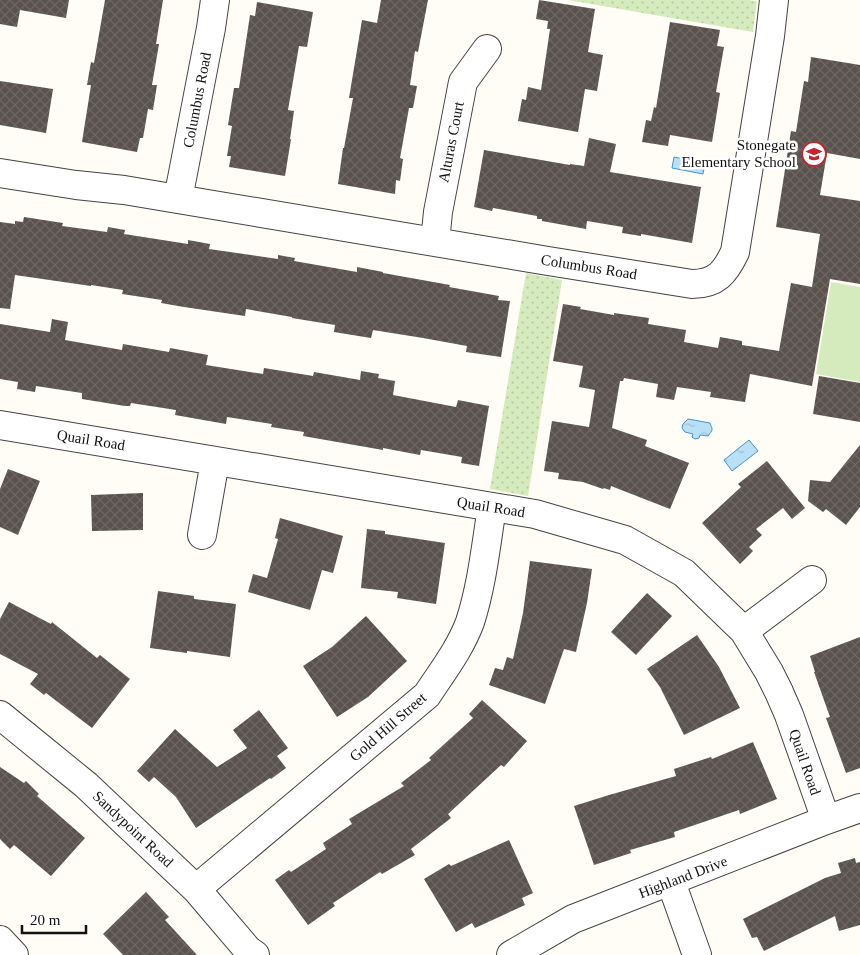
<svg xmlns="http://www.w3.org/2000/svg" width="860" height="955" font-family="Georgia,serif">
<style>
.grass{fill:#d5ebbd}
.park{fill:url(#park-dots)}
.water{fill:url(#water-ripples);stroke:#3f96cf}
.building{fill:url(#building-cross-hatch)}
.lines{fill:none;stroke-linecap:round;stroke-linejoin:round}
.minor-casing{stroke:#444;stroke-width:30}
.minor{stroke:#fff;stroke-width:28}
.labels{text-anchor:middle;stroke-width:5;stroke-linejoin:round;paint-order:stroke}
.street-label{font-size:15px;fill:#111;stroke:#fff}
.poi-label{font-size:15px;fill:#111;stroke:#fff;text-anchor:end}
</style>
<defs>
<pattern id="park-dots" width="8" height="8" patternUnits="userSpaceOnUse" patternTransform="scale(1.25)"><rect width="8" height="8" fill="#d5ebbd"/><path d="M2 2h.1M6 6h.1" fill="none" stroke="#b6c8a1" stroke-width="1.8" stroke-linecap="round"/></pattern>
<pattern id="water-ripples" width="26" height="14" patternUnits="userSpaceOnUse" patternTransform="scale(1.25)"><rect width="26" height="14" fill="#b9e0f7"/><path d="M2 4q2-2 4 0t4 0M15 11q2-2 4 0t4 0" fill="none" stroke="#9ebfd3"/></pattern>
<pattern id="building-cross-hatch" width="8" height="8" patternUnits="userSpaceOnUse" patternTransform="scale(1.25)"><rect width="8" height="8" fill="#5a524d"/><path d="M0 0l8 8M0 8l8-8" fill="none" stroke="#6d6662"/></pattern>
</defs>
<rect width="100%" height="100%" fill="#fffdf5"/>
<!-- grass -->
<path class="grass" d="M831,282l29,5v95l-44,-8z"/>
<!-- park -->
<path class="park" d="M568,0h180l9,1 -4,31z
M526,273l36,7 -34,216 -38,-7z"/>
<!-- water -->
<path class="water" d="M674,157l31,6 -2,11 -31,-6z
M688,419l22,4c3,8 3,6 -2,13l-8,-1 -1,3 -4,1 -3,-2 1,-3 -8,-2 -3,-4 1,-4z
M749,440l9,11 -26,20 -8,-11z"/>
<!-- building -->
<path class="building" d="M0,0h69l-3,18 -46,-8 -3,17 -17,-3z
M105,0h58l-7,44h3l-7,41h5l-4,25 -5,-1 -5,29h-3l-3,14 -55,-10 9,-57h-4l4,-23 3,1z
M381,0h47l-10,52 -3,-1 -5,34 7,1 -4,22h-4l-9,50 3,1 -3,22 -4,-1 -1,14 -57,-10 5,-36h1l9,-50h-4l13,-78 15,3z
M539,0l56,9 -7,43 15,3 -6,36 -12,-2 -7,43 -60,-11 4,-22 4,1 2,-13 13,3 9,-61h-3l1,-8 -12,-2z
M257,2l56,10 -6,35 -8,-1 -11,64 6,1 -4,28h1l-6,37 -56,-9 2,-11h-4l5,-30 -4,-1 6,-37h5l11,-73 5,1z
M670,22l50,8 -3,16 7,1 -8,45 4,1 -8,49 -42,-7 -2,11 -26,-4 4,-22 5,1 3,-14 2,1z
M811,57l49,8v94l-33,-6 -7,42 40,6v83l-30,-5 -18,107 -62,-12 -5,28 -35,-5 1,-5 -34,-5 -3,13 -18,-3 2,-13 -34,-6 -1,3h-3l-8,47 35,12 -2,6 44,17 -19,46 -59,-23 -1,4 -6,-2 -1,1 -20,-7 -25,-3 1,-6 -15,-2 8,-50 37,6 6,-37 -16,-3 4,-21 -30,-5 10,-57 18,3 -1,2 34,6v-2l35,5 -1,6 38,6 -2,12 34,6 2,-11 22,4v4l37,6 12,-68 21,4 8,-53 -44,-7 15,-96 5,1 8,-51 4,1z
M0,81l53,8 -7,44 -46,-8z
M589,138l27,6 -6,28 91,15 -9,56 -51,-9v2l-19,-3 1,-6 -36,-6 -1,8 -44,-8v-2h-5v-3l-44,-8 -1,3 -18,-4 10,-57 86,15v-1l14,2z
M24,217l39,6 -1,3 45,6 1,-5 17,3 -1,4 64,10v-4l22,4 -1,5 69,10v-4l17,3 -1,3 63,11v-5l26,5v1l67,12 -1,2 50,9 -1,4 12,1 -9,56 -35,-5 1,-6 -44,-8 -50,-8 -2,8 -37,-6 1,-7 -43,-7v-1l-46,-8 -1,7 -61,-9 -23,-4 1,-3 -40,-6 1,-4 -32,-5v1l-76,-11 -5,34 -10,-1v-86l15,2v-3l8,1z
M52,319l16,3 -3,18 57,10 1,-6 46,8 1,-4 38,7 -2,10 57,9 1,-6 49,8 1,-4 46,8 1,-9 18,3 -1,4 17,3 -2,14 63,12 2,-7 31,6 -10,60 -18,-3 1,-6 -41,-7 -1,5 -37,-7v2l-80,-14 1,-4 -33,-5 1,-3 -45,-7 -1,7 -51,-9 1,-5 -45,-7 -1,3h-5l-43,-7v-6l-46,-7 -1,6 -18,-3 1,-7 -18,-3v-55l50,8z
M819,376l41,7v39l-47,-8z
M860,445v62l-14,18 -20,-16 -3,3 -15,-11 2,-21 20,2z
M767,461l38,47 -13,11 -9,-11 -27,21 6,6 -13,12 4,4 -13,13 -38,-41 39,-36 -3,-3z
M8,469l32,12 -22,54 -18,-8v-38z
M143,493v37l-51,1 -1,-36z
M280,518l63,18 -10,37 -11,-3 -12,40 -62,-18 5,-18 14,4 11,-39 -3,-1z
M367,529l18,2v3l60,9 -9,61 -39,-6 1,-6 -37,-4z
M530,561l62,8 -5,34 -11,49 -12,-3 -19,55 -56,-19 6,-17 8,2 4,-13 6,2 10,-46z
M158,591l36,5v3l42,5 -6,53 -43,-6v2l-37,-5z
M647,593l25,23 -36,39 -25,-23z
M9,602l42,22 1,-2 45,36 3,-3 30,24 -38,49 -46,-35 -2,2 -14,-11 8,-10 -38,-20v-35z
M366,616l41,45 -39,36 -31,20 -34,-51 29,-19z
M697,635l22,32 21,41 -56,27 -24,-48 -13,-18z
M860,637v131l-14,5 -20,-55 4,-1 -16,-45h1l-5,-16z
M482,700l45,41 -23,26 -3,-2 -53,49 3,4 -40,31 4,6 -33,19 -2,-2 -47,31 2,3 -27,19 -33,-45 14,-10 2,2 35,-23 -3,-6 29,-19 -3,-5 55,-33 -3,-3 30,-23 -2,-2 44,-40 -4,-4z
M259,710l29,38 -11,8 9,12 -15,11 -1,-1 -74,50 -20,-31 -22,-20 -5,5 -12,-11 38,-42 42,38 30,-19 -14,-18z
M753,742l24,57 -37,15 -1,-4 -65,22 1,5 -45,13 1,3 -37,12 -20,-59 35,-11 67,-19 -2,-7 37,-12 1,2z
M0,767l24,16 2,-2 13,13 -2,2 48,42 -34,38 -37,-31 -4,4 -10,-10z
M509,840l24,53 -11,5 3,7 -50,23 -3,-5 -16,9 -32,-53 25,-15 2,2z
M855,858l1,5 4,-1v63l-21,6 -4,-15 -71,35 -7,-14 -5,1 -9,-19 82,-41 16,-5 -3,-10z
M146,892l23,25 -4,3 32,35h-74l-20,-21z"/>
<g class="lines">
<!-- minor casing -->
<g class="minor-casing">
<path id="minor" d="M0,173l76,12 48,5 424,71 144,23c24,0 33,-11 43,-32l35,-216 4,-36
M178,199l33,-171 4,-28
M435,242l3,-30 25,-130 24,-33
M0,425l535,89 90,26 59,33 60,58 25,41 10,20 10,23 37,105
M202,535l13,-74
M744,631l68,-51
M0,715l86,70 110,104 52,61 7,5
M671,882l26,73
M196,889l231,-194c15,-23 33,-46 43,-73 12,-37 16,-77 22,-115
M0,940l14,15
M511,955l62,-36 253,-99 34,-12"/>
</g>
<!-- minor -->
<use href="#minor" class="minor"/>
</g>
<!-- icons -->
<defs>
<g id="school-ring" transform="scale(1.25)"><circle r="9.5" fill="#fff" stroke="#c4262e" stroke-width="1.5"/><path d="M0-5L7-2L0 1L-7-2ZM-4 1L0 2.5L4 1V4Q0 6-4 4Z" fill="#c4262e"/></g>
</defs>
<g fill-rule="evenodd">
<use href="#school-ring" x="814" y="154"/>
</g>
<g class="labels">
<!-- street labels -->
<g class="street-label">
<text transform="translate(197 100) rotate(-79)" y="5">Columbus Road</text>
<text transform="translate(451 142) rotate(-79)" y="5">Alturas Court</text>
<text transform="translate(589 267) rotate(9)" y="5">Columbus Road</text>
<text transform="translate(91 440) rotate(9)" y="5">Quail Road</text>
<text transform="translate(491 507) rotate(9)" y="5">Quail Road</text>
<text transform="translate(388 727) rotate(-41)" y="5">Gold Hill Street</text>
<text transform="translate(805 762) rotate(71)" y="5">Quail Road</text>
<text transform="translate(133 829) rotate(43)" y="5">Sandypoint Road</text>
<text transform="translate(683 877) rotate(-21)" y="5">Highland Drive</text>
</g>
<!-- poi labels -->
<g class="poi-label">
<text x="796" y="150">Stonegate<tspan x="796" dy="17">Elementary School</tspan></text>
</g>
</g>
<!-- scale -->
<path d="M22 925v8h64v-8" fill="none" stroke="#111111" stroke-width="2.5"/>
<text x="30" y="925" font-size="15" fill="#111111" stroke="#ffffff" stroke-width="4" paint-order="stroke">20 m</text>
</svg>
